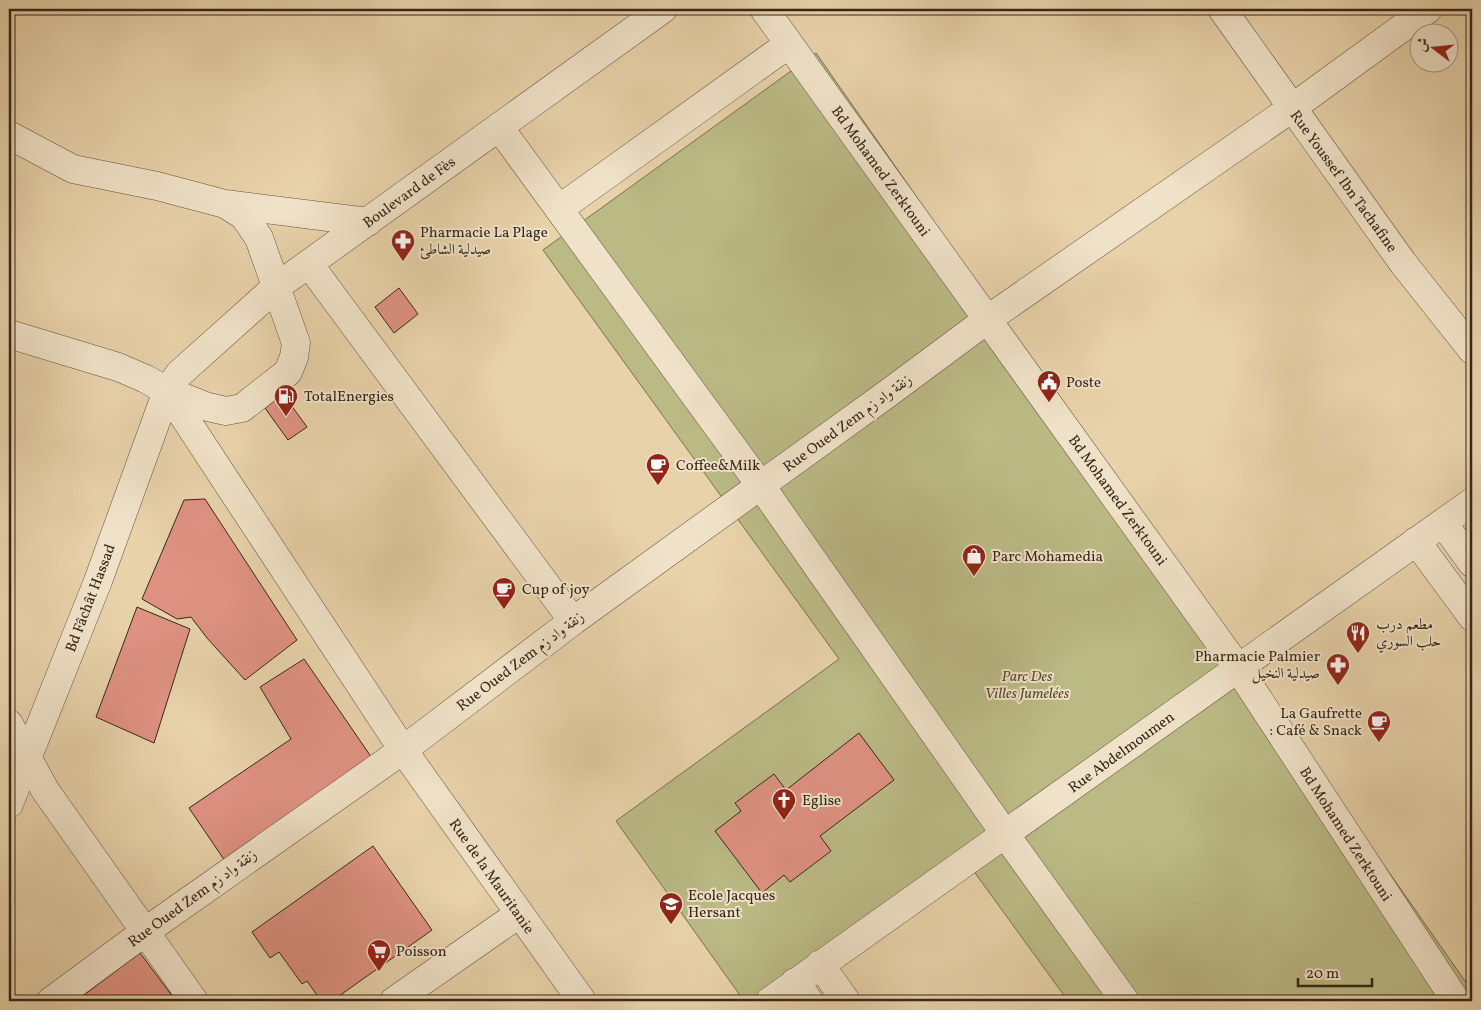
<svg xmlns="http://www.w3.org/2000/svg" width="1481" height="1010" font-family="Vollkorn,Amiri,serif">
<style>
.green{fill:#bbba85;stroke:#79704f}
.building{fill:#df9282;stroke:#372719}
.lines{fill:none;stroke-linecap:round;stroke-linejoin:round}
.minor-casing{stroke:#63523d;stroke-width:29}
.minor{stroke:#f0e2c8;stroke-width:28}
.labels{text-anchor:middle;stroke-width:4;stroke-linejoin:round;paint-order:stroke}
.street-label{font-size:15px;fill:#372719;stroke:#f0e2c8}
.poi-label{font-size:15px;fill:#372719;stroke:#f0e2c8;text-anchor:start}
.park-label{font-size:15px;font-style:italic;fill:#584c34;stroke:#f0e2c8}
</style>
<rect width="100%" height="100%" fill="#e8d2aa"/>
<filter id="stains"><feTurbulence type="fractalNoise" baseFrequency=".004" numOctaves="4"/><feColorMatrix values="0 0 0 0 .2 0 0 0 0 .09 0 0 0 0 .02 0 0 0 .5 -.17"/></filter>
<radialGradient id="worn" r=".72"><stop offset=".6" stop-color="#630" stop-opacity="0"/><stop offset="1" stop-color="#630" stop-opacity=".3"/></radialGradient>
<!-- green -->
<path class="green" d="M816,53l656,938v10h-404l-98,-135 -198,135h-28l-128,-180 223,-162 -296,-409z"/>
<!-- building -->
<path class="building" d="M399,288l19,26 -24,19 -19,-26z
M283,394l24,33 -19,13 -23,-32z
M205,499l92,141 -52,40 -38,-42 -16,-21 -14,2 -35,-20 42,-99z
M137,607l53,22 -36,114 -58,-26z
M304,659l70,102 -149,100 -36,-53 102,-69 -31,-52z
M859,733l35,47 -74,56 11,15 -41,31 -6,-7 -22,18 -47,-62 26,-20 -6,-8 39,-29 12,16z
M373,846l59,84 -100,71h-11l-14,-20 -5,3 -23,-32 -9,6 -18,-26z
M140,953l36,48h-100z"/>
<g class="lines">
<!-- minor casing -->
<g class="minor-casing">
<path id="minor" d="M764,9l474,659 218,333
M1222,9l181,254 69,87
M499,127l262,359 244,348 120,167
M9,135l64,34 84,17 68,18 143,18
M559,209l230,-165
M309,264l264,357
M9,334l109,33 28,12 21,12 41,16 18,4 16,-3 46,-36 6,-15 2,-14 -37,-105 -15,-22 -19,-12
M167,391l236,359 179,251
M1443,523l29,40
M1416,541l56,76
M9,724l36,66 149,211
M9,804l89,-223 69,-190 12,-17 96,-86 388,-279
M820,964l26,37
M795,982l14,19
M51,1001l95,-70 257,-181 170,-129 314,-227 101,-75 304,-211 136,-99
M394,1001l125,-87
M770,1001l702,-499"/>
</g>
<!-- minor -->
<use href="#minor" class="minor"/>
</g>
<!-- icons -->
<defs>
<g id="pharmacy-pin" transform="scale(1.25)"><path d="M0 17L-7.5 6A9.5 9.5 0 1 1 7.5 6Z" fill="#8f2418" stroke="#f0e2c8"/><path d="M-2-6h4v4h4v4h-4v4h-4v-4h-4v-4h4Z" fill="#fff"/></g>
<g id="civic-pin" transform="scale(1.25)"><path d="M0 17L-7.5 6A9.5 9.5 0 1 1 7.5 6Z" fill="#8f2418" stroke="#f0e2c8"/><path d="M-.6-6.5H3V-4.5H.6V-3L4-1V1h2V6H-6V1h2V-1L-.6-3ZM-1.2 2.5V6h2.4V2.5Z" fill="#fff"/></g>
<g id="fuel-pin" transform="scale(1.25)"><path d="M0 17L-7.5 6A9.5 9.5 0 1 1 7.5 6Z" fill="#8f2418" stroke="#f0e2c8"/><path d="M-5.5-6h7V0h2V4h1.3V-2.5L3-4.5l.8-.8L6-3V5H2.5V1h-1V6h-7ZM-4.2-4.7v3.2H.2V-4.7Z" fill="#fff"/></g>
<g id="cafe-pin" transform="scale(1.25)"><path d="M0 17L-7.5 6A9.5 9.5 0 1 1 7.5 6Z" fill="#8f2418" stroke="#f0e2c8"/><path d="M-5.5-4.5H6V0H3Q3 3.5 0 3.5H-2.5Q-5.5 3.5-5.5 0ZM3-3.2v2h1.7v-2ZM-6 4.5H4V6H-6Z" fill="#fff"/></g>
<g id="shop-pin" transform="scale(1.25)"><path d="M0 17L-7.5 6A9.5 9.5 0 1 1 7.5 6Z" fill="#8f2418" stroke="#f0e2c8"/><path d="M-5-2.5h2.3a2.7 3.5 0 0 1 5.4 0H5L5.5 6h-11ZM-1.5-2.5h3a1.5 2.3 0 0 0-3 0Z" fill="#fff"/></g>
<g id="restaurant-pin" transform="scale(1.25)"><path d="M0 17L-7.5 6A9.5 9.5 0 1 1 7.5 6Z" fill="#8f2418" stroke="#f0e2c8"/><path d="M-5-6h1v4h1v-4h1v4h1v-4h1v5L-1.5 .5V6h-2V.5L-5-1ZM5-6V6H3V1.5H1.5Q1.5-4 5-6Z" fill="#fff"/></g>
<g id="church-pin" transform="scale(1.25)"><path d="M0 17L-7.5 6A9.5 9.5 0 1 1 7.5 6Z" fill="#8f2418" stroke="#f0e2c8"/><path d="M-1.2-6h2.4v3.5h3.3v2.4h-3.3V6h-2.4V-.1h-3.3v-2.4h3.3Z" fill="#fff"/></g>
<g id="school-pin" transform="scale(1.25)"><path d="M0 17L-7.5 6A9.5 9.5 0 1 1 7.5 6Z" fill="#8f2418" stroke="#f0e2c8"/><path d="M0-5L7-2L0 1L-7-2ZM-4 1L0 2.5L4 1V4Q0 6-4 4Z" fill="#fff"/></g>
<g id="supermarket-pin" transform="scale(1.25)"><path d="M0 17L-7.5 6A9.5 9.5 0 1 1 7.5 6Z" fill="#8f2418" stroke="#f0e2c8"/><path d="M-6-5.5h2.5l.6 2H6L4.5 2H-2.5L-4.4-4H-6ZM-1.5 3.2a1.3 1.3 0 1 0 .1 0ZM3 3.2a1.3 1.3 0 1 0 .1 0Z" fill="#fff"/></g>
</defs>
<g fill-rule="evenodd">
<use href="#pharmacy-pin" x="403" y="241"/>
<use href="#civic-pin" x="1049" y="382"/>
<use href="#fuel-pin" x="286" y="396"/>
<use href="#cafe-pin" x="658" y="465"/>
<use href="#shop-pin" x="974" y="556"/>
<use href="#cafe-pin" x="504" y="589"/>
<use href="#restaurant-pin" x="1358" y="633"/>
<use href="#pharmacy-pin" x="1338" y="665"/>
<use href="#cafe-pin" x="1379" y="722"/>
<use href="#church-pin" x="784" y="800"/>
<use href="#school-pin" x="671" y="904"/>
<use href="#supermarket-pin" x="379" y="951"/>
</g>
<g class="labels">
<!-- street labels -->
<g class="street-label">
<text transform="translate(881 171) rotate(54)" y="5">Bd Mohamed Zerktouni</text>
<text transform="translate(1344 181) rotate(54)" y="5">Rue Youssef Ibn Tachafine</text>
<text transform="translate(409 192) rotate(-36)" y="5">Boulevard de Fès</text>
<text transform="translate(847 423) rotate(-36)" y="5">Rue Oued Zem زنقة واد زم</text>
<text transform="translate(1118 500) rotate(54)" y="5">Bd Mohamed Zerktouni</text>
<text transform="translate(90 598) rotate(-69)" y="5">Bd Fâchât Hassad</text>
<text transform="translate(520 661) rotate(-37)" y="5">Rue Oued Zem زنقة واد زم</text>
<text transform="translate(1121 752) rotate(-36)" y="5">Rue Abdelmoumen</text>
<text transform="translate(1346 834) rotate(57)" y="5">Bd Mohamed Zerktouni</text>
<text transform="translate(492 876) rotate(55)" y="5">Rue de la Mauritanie</text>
<text transform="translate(192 898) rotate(-36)" y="5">Rue Oued Zem زنقة واد زم</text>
</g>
<!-- poi labels -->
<g class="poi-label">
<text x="420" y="237">Pharmacie La Plage<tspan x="420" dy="17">صيدلية الشاطئ</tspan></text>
<text x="1066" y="387">Poste</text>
<text x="304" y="401">TotalEnergies</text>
<text x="676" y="470">Coffee&amp;Milk</text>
<text x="992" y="561">Parc Mohamedia</text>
<text x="522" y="594">Cup of joy</text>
<text x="1376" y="629">مطعم درب<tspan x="1376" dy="17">حلب السوري</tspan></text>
<text x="1320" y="661" text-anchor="end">Pharmacie Palmier<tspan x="1320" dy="17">صيدلية النخيل</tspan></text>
<text x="1362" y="718" text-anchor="end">La Gaufrette<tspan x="1362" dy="17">: Café &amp; Snack</tspan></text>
<text x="802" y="805">Eglise</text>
<text x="688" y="900">Ecole Jacques<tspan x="688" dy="17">Hersant</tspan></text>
<text x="396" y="956">Poisson</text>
</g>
<!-- park labels -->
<g class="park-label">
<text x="1027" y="681">Parc Des<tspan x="1027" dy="17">Villes Jumelées</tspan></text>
</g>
</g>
<!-- margin -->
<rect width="1481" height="1010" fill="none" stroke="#e8d2aa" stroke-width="30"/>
<rect x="10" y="10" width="1461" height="990" fill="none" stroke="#372719" stroke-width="2.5"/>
<rect x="15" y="15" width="1451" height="980" fill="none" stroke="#372719"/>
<!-- north arrow -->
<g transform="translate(1434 48) rotate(286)"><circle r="24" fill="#f0e2c8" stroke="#a69782"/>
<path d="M0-4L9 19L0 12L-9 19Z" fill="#8f2418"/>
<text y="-8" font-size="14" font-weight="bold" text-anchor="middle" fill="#372719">ش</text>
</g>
<!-- scale -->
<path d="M1298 978v8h74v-8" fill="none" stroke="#372719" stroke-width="2.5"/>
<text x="1306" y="978" font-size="15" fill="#372719" stroke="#f0e2c8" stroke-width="4" paint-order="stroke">20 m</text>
<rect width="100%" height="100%" filter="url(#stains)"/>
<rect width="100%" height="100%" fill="url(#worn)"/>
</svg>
